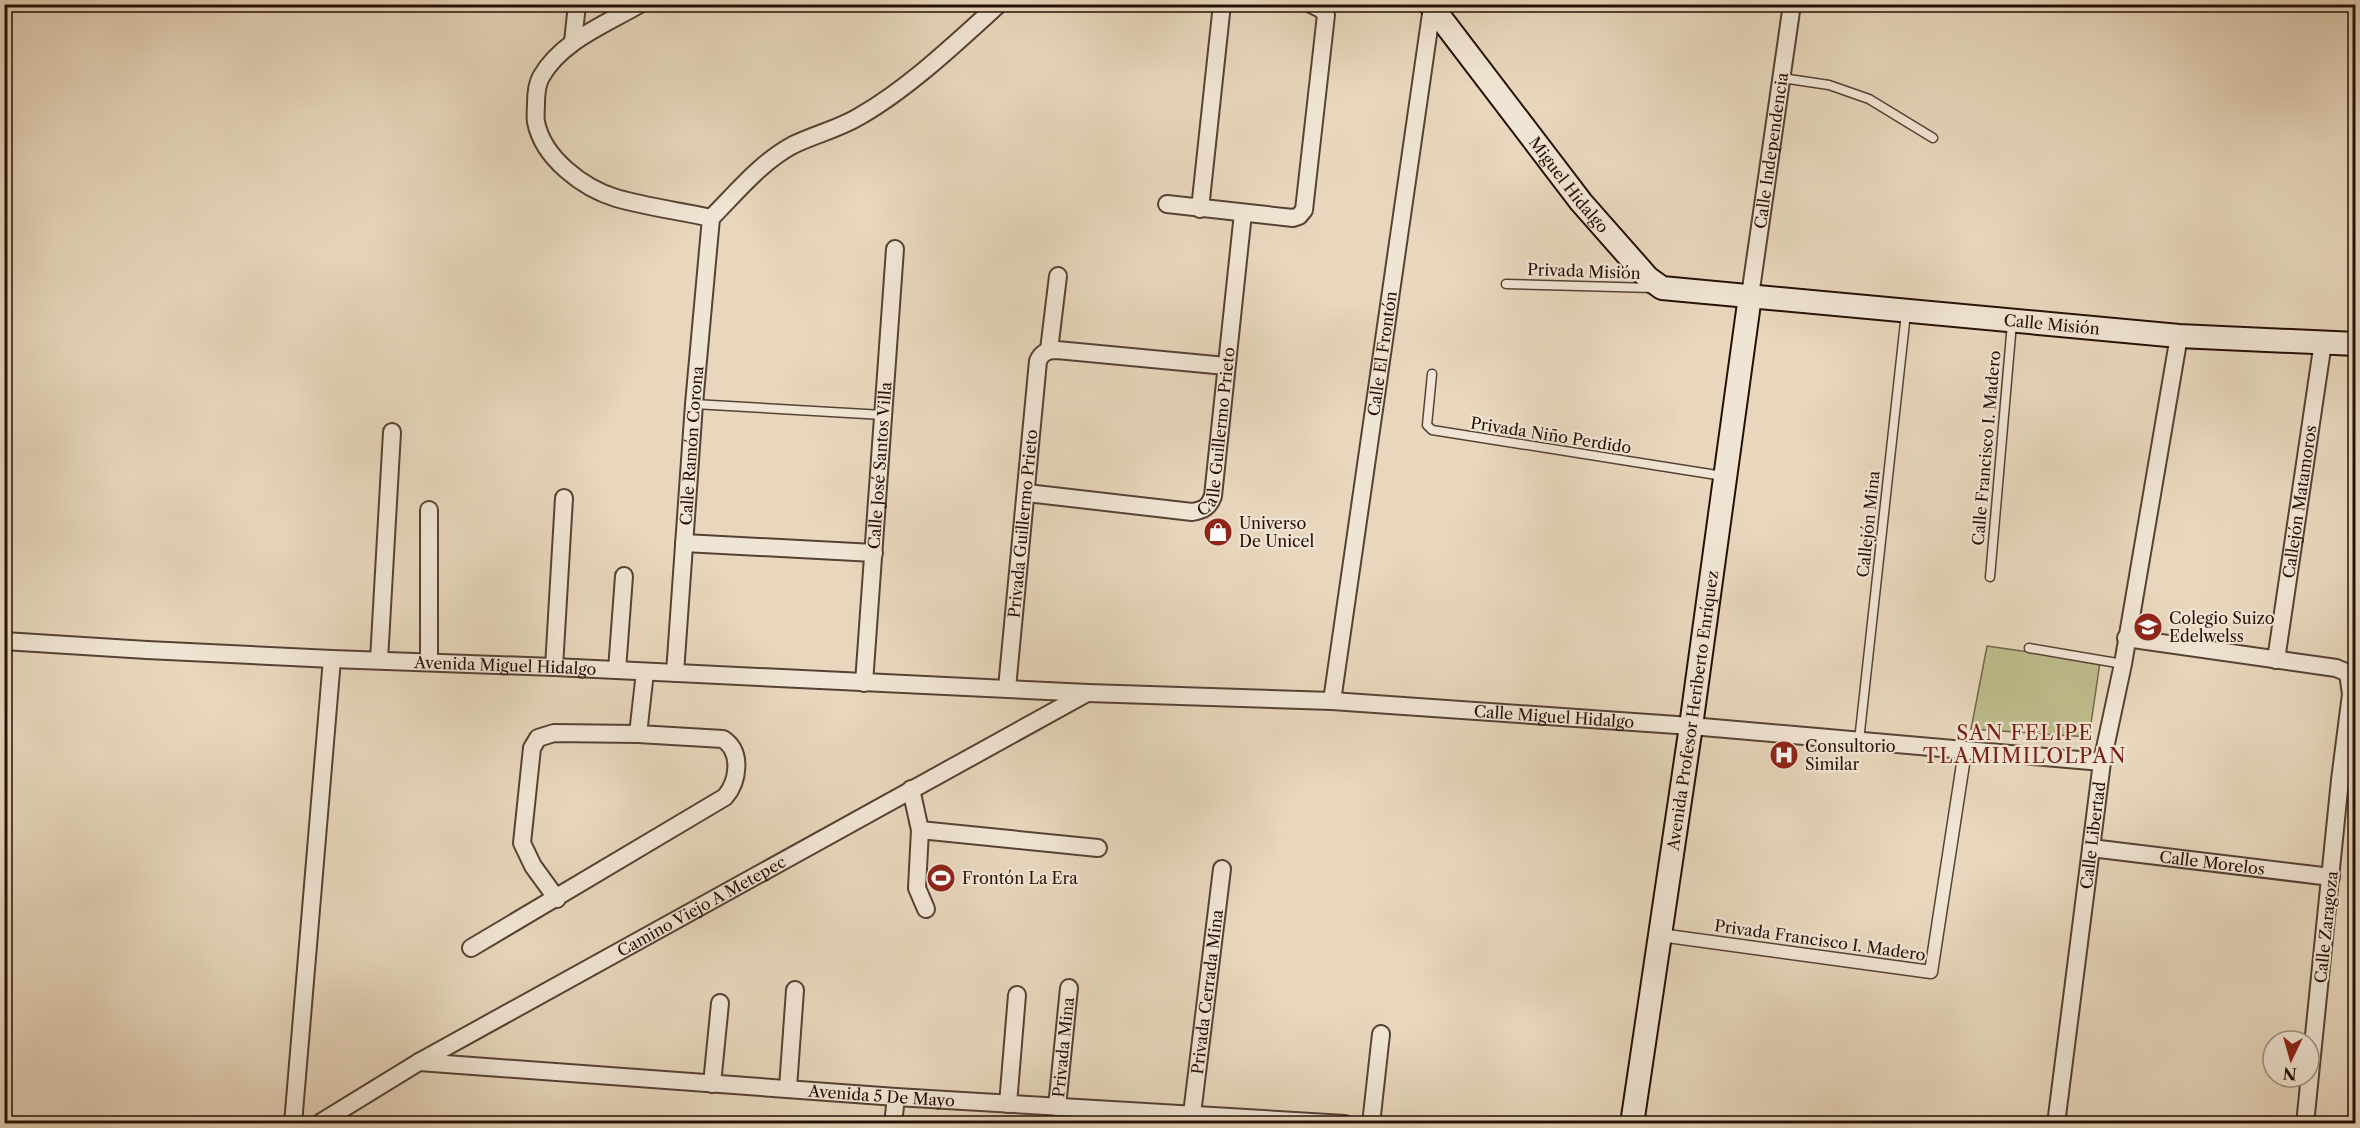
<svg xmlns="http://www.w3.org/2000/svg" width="2360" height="1128" font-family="'Libre Caslon Text',serif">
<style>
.green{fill:#bebc8c;stroke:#726649;stroke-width:1.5}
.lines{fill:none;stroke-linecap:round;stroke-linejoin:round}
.service-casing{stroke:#564234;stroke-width:11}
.pedestrian-casing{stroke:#564234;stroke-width:15}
.minor-casing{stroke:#564234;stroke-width:20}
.secondary-casing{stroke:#261006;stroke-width:26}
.service{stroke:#f0e5d4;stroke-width:8}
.pedestrian{stroke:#f0e5d4;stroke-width:12}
.minor{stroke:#f0e5d4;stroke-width:16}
.secondary{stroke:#f0e5d4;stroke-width:22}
.labels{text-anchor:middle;stroke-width:4.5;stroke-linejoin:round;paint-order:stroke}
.street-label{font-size:16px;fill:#261006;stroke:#f0e5d4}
.poi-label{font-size:16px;fill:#261006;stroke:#f0e5d4;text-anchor:start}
.quarter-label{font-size:20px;letter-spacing:1.5px;fill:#7a1f14;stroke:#f0e5d4}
</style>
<rect width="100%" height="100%" fill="#e8d7bd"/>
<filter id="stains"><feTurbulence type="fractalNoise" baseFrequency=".00333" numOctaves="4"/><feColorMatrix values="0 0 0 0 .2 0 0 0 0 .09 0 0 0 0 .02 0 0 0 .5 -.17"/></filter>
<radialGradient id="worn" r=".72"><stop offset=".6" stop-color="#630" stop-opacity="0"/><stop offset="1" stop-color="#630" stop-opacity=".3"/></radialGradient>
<!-- green -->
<path class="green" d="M1987,646l113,16 -11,75 -118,-8z"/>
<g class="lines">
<!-- service casing -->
<g class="service-casing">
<path id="service" d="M1782,78l47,7 40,14 64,39
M1506,284l147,4
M1432,374l-5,51 5,5 291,46
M694,404l189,11
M1990,577l22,-254
M2029,648l94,16
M1859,741l47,-428"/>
</g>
<!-- pedestrian casing -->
<g class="pedestrian-casing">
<path id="pedestrian" d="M1660,935l271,37 34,-221"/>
</g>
<!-- minor casing -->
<g class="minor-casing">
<g id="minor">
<path d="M640,4c-34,20 -79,37 -99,73 -4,7 -5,18 -5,27 0,5 -1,12 0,18 7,36 47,66 80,76 31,9 64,13 95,20"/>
<path d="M573,42l4,-38"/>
<path d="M1167,204l126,14 6,-2 5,-6 22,-195 -5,-6 -10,-5"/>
<path d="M1200,209l22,-205"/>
<path d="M711,218c25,-25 50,-56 82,-73 22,-11 46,-16 67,-29 49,-28 97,-74 139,-112"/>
<path id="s1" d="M1750,296l42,-292"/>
<path d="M1049,350l9,-74"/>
<path id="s2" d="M1027,493l165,19c12,-2 17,-5 21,-16l30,-283"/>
<path d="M684,543l190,10"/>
<path d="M2126,638l210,30 12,5 3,21 -11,86 -35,344"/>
<path id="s3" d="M4,641l143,9 185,9 222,8 534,26 244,8 359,25 411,36"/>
<path d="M379,660l13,-228"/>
<path id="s4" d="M2276,660l47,-318"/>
<path d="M429,662v-152"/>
<path d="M554,667l10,-169"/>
<path d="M617,670l7,-94"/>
<path id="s5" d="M675,673l19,-269 17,-186"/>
<path id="s6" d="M864,683l31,-434"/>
<path id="s7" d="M1007,688l31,-327c4,-9 10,-11 19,-11l169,16"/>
<path id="s8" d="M1332,701l100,-694"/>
<path d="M638,734l7,-62"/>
<path d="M911,789l9,41 -3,58 9,21"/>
<path d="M920,830l178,18"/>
<path id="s9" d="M2091,848l240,29"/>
<path d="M471,948l254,-151c13,-15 18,-45 -2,-58l-85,-5 -84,-1 -16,5 -6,10 -10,95 11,23 24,33"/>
<path id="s10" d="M419,1062l477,35 449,27"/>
<path d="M712,1084l8,-81"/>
<path d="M788,1088l7,-98"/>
<path d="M1008,1104l9,-109"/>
<path id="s11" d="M1057,1107l12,-119"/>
<path id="s12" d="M1192,1114l30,-245"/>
<path d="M293,1124l39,-465"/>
<path id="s13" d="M318,1124l101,-62 668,-369"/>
<path d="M893,1124l3,-27"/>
<path d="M1371,1124l10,-90"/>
<path id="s14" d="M2056,1124l46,-362 21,-98 56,-328"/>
</g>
</g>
<!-- secondary casing -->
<g class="secondary-casing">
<g id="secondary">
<path id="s15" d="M1430,4l151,198 67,76 14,10 517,48 177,8"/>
<path id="s16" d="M1632,1124l59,-398 59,-430"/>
</g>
</g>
<!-- service -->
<use href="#service" class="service"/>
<!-- pedestrian -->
<use href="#pedestrian" class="pedestrian"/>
<!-- minor -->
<use href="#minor" class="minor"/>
<!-- secondary -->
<use href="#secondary" class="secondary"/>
</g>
<!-- icons -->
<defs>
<g id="shop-disc" transform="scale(1.5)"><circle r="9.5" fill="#8f2418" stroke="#f0e5d4"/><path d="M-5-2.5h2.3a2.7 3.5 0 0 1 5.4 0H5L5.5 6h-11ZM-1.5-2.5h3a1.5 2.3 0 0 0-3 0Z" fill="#fff"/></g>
<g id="school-disc" transform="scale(1.5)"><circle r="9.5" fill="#8f2418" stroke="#f0e5d4"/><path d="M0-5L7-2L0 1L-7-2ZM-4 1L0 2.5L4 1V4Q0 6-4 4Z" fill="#fff"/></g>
<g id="hospital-disc" transform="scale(1.5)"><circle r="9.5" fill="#8f2418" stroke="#f0e5d4"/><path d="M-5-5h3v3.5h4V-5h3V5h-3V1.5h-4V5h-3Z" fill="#fff"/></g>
<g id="stadium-disc" transform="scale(1.5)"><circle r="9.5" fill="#8f2418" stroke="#f0e5d4"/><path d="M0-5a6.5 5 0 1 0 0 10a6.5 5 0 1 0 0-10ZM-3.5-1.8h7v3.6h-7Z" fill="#fff"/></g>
</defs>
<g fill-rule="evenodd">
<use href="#shop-disc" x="1218" y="532"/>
<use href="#school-disc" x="2148" y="627"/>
<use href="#hospital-disc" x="1784" y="755"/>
<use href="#stadium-disc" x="941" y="878"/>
</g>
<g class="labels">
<!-- street labels -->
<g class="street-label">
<text dy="6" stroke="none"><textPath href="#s1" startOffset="147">Calle Independencia</textPath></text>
<text dy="6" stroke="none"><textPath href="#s15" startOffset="228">Miguel Hidalgo</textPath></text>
<text transform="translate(1584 271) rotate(2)" y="6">Privada Misión</text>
<text dy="6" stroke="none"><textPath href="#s15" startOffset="759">Calle Misión</textPath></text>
<text dy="6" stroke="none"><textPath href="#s8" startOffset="351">Calle El Frontón</textPath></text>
<text dy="6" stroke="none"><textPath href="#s2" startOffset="258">Calle Guillermo Prieto</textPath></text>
<text transform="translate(1551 435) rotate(9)" y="6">Privada Niño Perdido</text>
<text dy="6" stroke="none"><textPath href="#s5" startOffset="228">Calle Ramón Corona</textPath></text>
<text transform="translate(1986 448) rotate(-85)" y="6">Calle Francisco I. Madero</text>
<text dy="6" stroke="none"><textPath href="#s6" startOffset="218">Calle José Santos Villa</textPath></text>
<text dy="6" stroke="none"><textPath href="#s4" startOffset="160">Callejón Matamoros</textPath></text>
<text dy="6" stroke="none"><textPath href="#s7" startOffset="165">Privada Guillermo Prieto</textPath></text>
<text transform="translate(1868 524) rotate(-84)" y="6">Callejón Mina</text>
<text dy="6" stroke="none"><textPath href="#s3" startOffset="502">Avenida Miguel Hidalgo</textPath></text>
<text dy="6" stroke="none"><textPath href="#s16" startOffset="418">Avenida Profesor Heriberto Enríquez</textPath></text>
<text dy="6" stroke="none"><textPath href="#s3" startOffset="1552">Calle Miguel Hidalgo</textPath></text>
<text dy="6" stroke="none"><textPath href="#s14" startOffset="291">Calle Libertad</textPath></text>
<text dy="6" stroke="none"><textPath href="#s9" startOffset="122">Calle Morelos</textPath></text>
<text dy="6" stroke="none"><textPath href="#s13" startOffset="441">Camino Viejo A Metepec</textPath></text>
<text transform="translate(2326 927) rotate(-84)" y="6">Calle Zaragoza</text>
<text transform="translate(1820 940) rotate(8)" y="6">Privada Francisco I. Madero</text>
<text dy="6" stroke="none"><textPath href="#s12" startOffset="123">Privada Cerrada Mina</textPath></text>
<text dy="6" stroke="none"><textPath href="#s11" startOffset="60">Privada Mina</textPath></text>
<text dy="6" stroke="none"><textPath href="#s10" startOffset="464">Avenida 5 De Mayo</textPath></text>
</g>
<!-- poi labels -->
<g class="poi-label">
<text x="1239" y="529">Universo<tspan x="1239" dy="18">De Unicel</tspan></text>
<text x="2169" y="624">Colegio Suizo<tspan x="2169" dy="18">Edelwelss</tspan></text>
<text x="1805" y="752">Consultorio<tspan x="1805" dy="18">Similar</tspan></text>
<text x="962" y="884">Frontón La Era</text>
</g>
<!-- quarter labels -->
<g class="quarter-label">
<text x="2025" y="740">SAN FELIPE<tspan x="2025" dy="23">TLAMIMILOLPAN</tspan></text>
</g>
</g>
<!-- margin -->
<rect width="2360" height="1128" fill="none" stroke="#e8d7bd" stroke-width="24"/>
<rect x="6" y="6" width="2348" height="1116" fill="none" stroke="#261006" stroke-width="3"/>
<rect x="12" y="12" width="2336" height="1104" fill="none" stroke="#261006" stroke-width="1.5"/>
<!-- north arrow -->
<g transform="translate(2291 1059) rotate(185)"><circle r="28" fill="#f0e5d4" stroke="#9f9082" stroke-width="1.5"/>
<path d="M0-4.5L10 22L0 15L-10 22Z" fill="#8f2418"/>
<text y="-9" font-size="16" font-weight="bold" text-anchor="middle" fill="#261006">N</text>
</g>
<rect width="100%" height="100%" filter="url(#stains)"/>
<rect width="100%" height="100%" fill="url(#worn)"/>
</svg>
